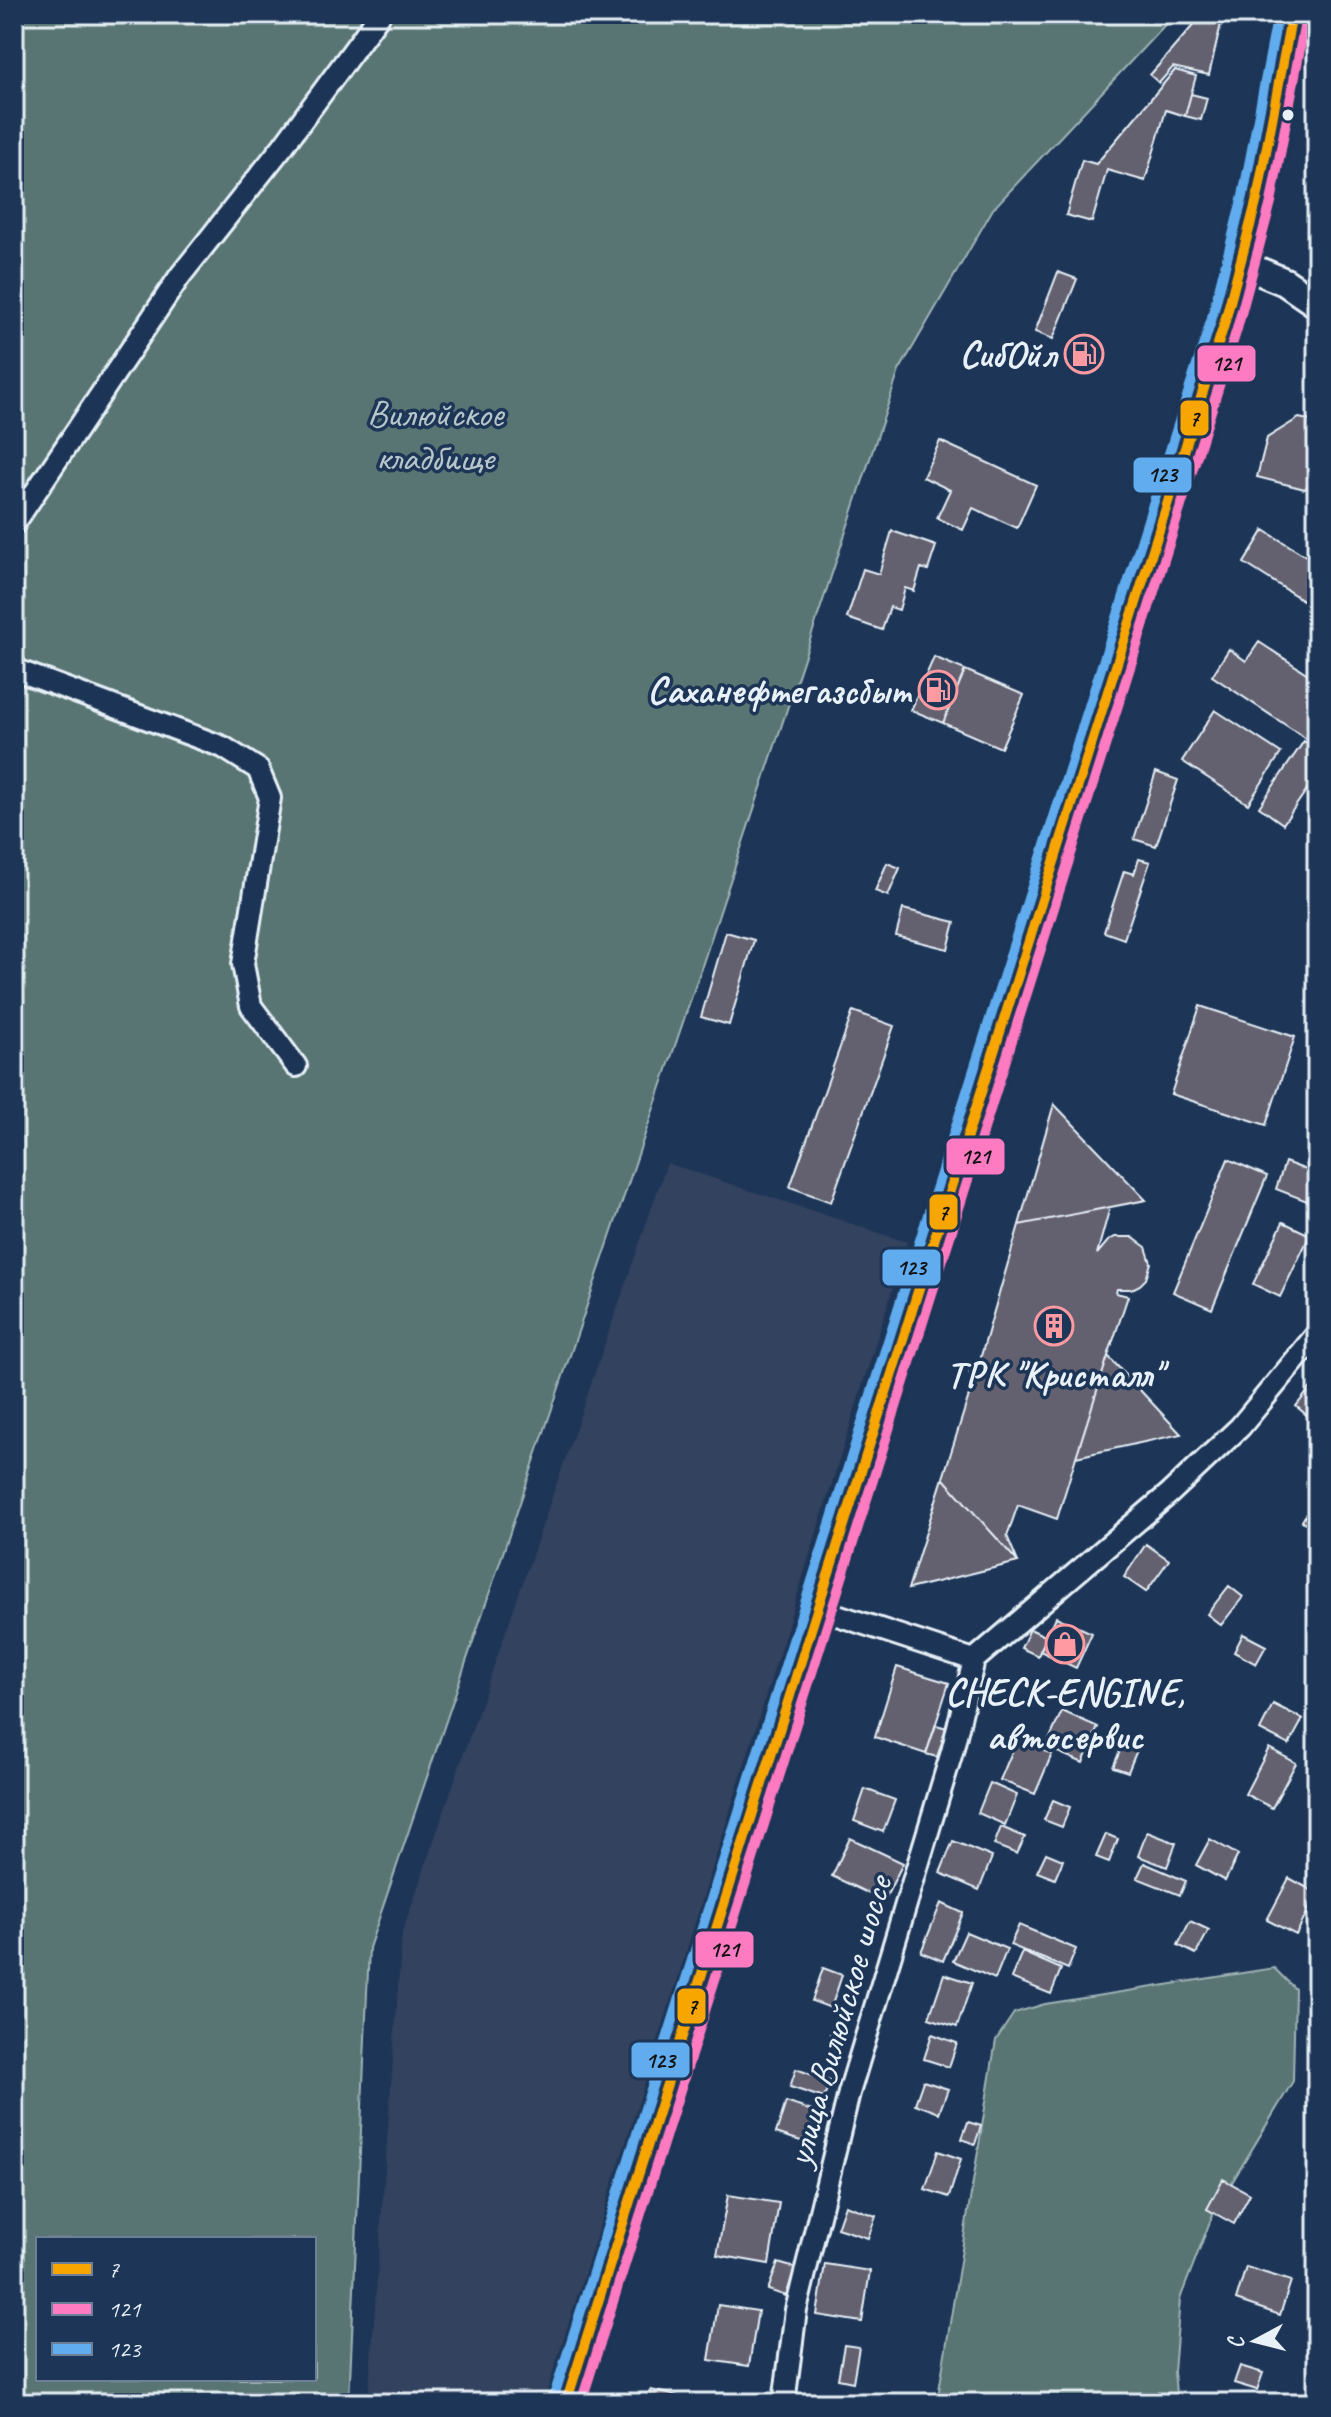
<svg xmlns="http://www.w3.org/2000/svg" width="1331" height="2417" font-family="Caveat,sans-serif">
<style>
.built{fill:#32425e}
.green{fill:#587573;stroke:#a0b3b6;stroke-width:2;fill-rule:evenodd}
.building{fill:#64616f;stroke:#e8f1f8;stroke-width:2}
.lines{fill:none;stroke-linecap:round;stroke-linejoin:round}
.minor-casing{stroke:#e8f1f8;stroke-width:26}
.major-casing{stroke:#e8f1f8;stroke-width:32}
.minor{stroke:#1d3557;stroke-width:20}
.major{stroke:#1d3557;stroke-width:26}
.bus-1-casing{stroke:#1d3557;stroke-width:16}
.bus-2-casing{stroke:#1d3557;stroke-width:16}
.bus-3-casing{stroke:#1d3557;stroke-width:16}
.bus-1{stroke:#f7a600;stroke-width:10}
.bus-2{stroke:#fe7ac1;stroke-width:10}
.bus-3{stroke:#60acee;stroke-width:10}
.bus-dot{fill:#e8f1f8;stroke:#1d3557;stroke-width:3}
.labels{text-anchor:middle;stroke-width:7;stroke-linejoin:round;paint-order:stroke}
.poi-label{font-size:38px;font-weight:bold;fill:#e8f1f8;stroke:#1d3557;text-anchor:end}
.park-label{font-size:38px;fill:#b6c6c9;stroke:#1d3557}
.street-label{font-size:38px;fill:#e8f1f8;stroke:#1d3557}
.line-badge{stroke:#1d3557;stroke-width:3}
.pale-badge-label{font-size:22px;text-anchor:middle;font-weight:bold;fill:#111}
</style>
<rect width="100%" height="100%" fill="#1d3557"/>
<filter id="ink" filterUnits="userSpaceOnUse"><feTurbulence type="fractalNoise" baseFrequency=".0125" numOctaves="2"/><feDisplacementMap in="SourceGraphic" scale="16" xChannelSelector="R" yChannelSelector="G"/><feConvolveMatrix kernelMatrix="1 2 1 2 8 2 1 2 1" color-interpolation-filters="sRGB"/></filter>
<g filter="url(#ink)">
<!-- built -->
<path class="built" d="M667,1163l240,79 -361,1161h-178l34,-470z"/>
<!-- green -->
<path class="green" d="M14,14h1161l-182,195 -94,162 -200,604 -330,973 -20,455h-335zM38,2239h276v140h-276z
M1274,1968l21,21 -2,92 -80,133 -33,85 -6,73 3,31h-240l59,-363 18,-27 31,-9z"/>
<!-- building -->
<path class="building" d="M1203,14h7l11,10 -12,51 -36,-8 -14,16 -9,-8z
M1175,70l21,6 -11,40 -19,-6 -21,71 -38,-11 -15,52 -26,-7 16,-55 14,4z
M1191,94l16,4 -6,22 -16,-4z
M1058,272l19,7 -24,60 -18,-7z
M1299,418l18,4v62l-5,-4 -7,9 -48,-12 10,-39z
M940,441l96,44 -19,43 -44,-20 -10,22 -26,-12 13,-28 -27,-13z
M1264,530l53,33v46l-73,-46z
M892,531l44,15 -8,24 -7,-2 -7,23 -9,-3 -6,22 -9,-3 -8,23 -35,-12 16,-49 16,5z
M1259,642l58,38v66l-105,-70 17,-27 17,12z
M934,657l31,13 -22,53 -32,-13z
M965,670l59,25 -23,53 -58,-25z
M1215,710l66,43 -33,51 -66,-43z
M1304,741l13,9v25l-34,49 -24,-17z
M1156,772l22,8 -22,66 -22,-7z
M1139,859l11,3 -26,77 -20,-7 20,-61 10,3z
M887,863l13,5 -12,28 -13,-5z
M903,909l52,13 -7,27 -52,-13z
M726,932l28,8 -25,85 -28,-8z
M1200,1006l95,31 -29,88 -95,-31z
M853,1011l41,15 -63,176 -41,-15z
M1054,1104l92,96 -36,7 -13,47 11,-13 7,-4h17l14,10 5,16 -5,16 -6,6 -8,4h-15l-1,4 12,3 -20,60 73,78 -105,23 -19,62 -39,-14 -11,31 11,26 -110,27 63,-200 -2,-25 10,-1z
M1054,1104l92,96 -127,25z
M1228,1159l39,17 -55,133 -39,-17z
M1285,1162l32,12v34l-2,-4 -39,-15z
M1283,1222l27,13 -30,62 -27,-13z
M1108,1356l73,78 -105,23z
M1317,1380v44l-21,-18z
M943,1478l75,84 -110,27z
M1315,1500l2,1v29l-15,-9z
M1146,1544l23,16 -23,32 -22,-15z
M1229,1586l14,11 -22,28 -14,-11z
M1056,1617l36,16 -16,35 -36,-17z
M1030,1629l17,8 -9,19 -17,-8z
M1243,1634l23,12 -10,18 -22,-12z
M897,1667l52,16 -23,71 -51,-17z
M1273,1704l30,15 -14,26 -29,-15z
M1062,1711l36,16 -15,36 -37,-16z
M936,1725l11,3 -10,29 -11,-3z
M1017,1740l35,14 -17,40 -35,-14z
M1123,1744l14,6 -9,22 -15,-5z
M1269,1748l27,15 -24,45 -27,-14z
M990,1783l27,12 -12,30 -27,-12z
M865,1789l30,11 -12,32 -29,-11z
M1053,1800l17,7 -8,20 -18,-7z
M1001,1827l24,10 -8,17 -23,-9z
M1147,1832l29,11 -9,24 -29,-11z
M1106,1834l12,5 -9,23 -13,-5z
M850,1838l53,25 -19,38 -52,-25z
M1210,1839l28,16 -13,26 -29,-16z
M953,1841l39,16 -13,33 -39,-17z
M1046,1853l17,7 -8,19 -18,-7z
M1144,1863l42,18 -6,14 -43,-17z
M1289,1878l28,15 -21,42 -29,-15z
M941,1903l22,10 -20,48 -22,-9z
M1190,1921l19,9 -13,24 -18,-9z
M1019,1925l57,24 -8,20 -58,-24z
M966,1932l41,17 -12,30 -42,-18z
M1022,1952l39,17 -10,25 -40,-16z
M823,1968l19,7 -11,33 -19,-7z
M944,1974l28,9 -15,44 -28,-9z
M837,2015l10,3 -7,19 -10,-3z
M932,2034l25,9 -8,24 -25,-8z
M796,2069l34,12 -6,17 -34,-11z
M923,2081l25,8 -9,24 -24,-9z
M786,2102l32,11 -11,30 -31,-10z
M968,2122l13,4 -6,18 -13,-5z
M938,2151l23,8 -12,38 -24,-8z
M1223,2179l27,15 -16,30 -27,-15z
M728,2195l51,8 -10,61 -52,-9z
M845,2205l31,11 -8,22 -31,-10z
M778,2263l17,5 -9,28 -18,-6z
M825,2264l45,7 -8,51 -45,-7z
M1246,2267l45,14 -11,34 -44,-15z
M718,2305l40,6 -9,55 -40,-6z
M844,2345l15,2 -6,35 -15,-3z
M1240,2366l23,7 -6,17 -23,-7z
M651,2390l48,11v2h-50z"/>
<g class="lines">
<!-- minor casing -->
<g class="minor-casing">
<path id="minor" d="M14,524l166,-248 103,-130 97,-132
M14,665l5,6 204,76 35,22 12,29 -27,166 8,42 45,60
M816,1608l158,52 196,-167 70,-66 77,-93
M784,2403l12,-93 53,-217 103,-341 22,-92"/>
</g>
<!-- major casing -->
<g class="major-casing">
<path id="major" d="M1242,264l43,18 32,22
M566,2403l658,-2078 33,-126 35,-185"/>
</g>
<!-- minor -->
<use href="#minor" class="minor"/>
<!-- major -->
<use href="#major" class="major"/>
<!-- bus-1 casing -->
<g class="bus-1-casing">
<path id="bus-1" d="M566,2403l658,-2078 33,-126 35,-185"/>
</g>
<!-- bus-2 casing -->
<g class="bus-2-casing">
<path id="bus-2" d="M581,2403l656,-2074 34,-127 35,-185"/>
</g>
<!-- bus-3 casing -->
<g class="bus-3-casing">
<path id="bus-3" d="M553,2399l658,-2078 32,-125 35,-182"/>
</g>
<!-- bus-1 -->
<use href="#bus-1" class="bus-1"/>
<!-- bus-2 -->
<use href="#bus-2" class="bus-2"/>
<!-- bus-3 -->
<use href="#bus-3" class="bus-3"/>
</g>
</g>
<!-- icons -->
<defs>
<g id="fuel-ring" transform="scale(2)"><circle r="9.5" fill="#1d3557" stroke="#ff9aa2" stroke-width="1.5"/><path d="M-5.5-6h7V0h2V4h1.3V-2.5L3-4.5l.8-.8L6-3V5H2.5V1h-1V6h-7ZM-4.2-4.7v3.2H.2V-4.7Z" fill="#ff9aa2"/></g>
<g id="building-ring" transform="scale(2)"><circle r="9.5" fill="#1d3557" stroke="#ff9aa2" stroke-width="1.5"/><path d="M-4-6H4V6H1V3H-1V6H-4ZM-2.5-4.3h1.7v1.8h-1.7ZM.8-4.3h1.7v1.8H.8ZM-2.5-1h1.7V.8h-1.7ZM.8-1h1.7V.8H.8Z" fill="#ff9aa2"/></g>
<g id="shop-ring" transform="scale(2)"><circle r="9.5" fill="#1d3557" stroke="#ff9aa2" stroke-width="1.5"/><path d="M-5-2.5h2.3a2.7 3.5 0 0 1 5.4 0H5L5.5 6h-11ZM-1.5-2.5h3a1.5 2.3 0 0 0-3 0Z" fill="#ff9aa2"/></g>
</defs>
<g fill-rule="evenodd">
<use href="#fuel-ring" x="1084" y="354"/>
<use href="#fuel-ring" x="938" y="690"/>
<use href="#building-ring" x="1054" y="1326"/>
<use href="#shop-ring" x="1065" y="1644"/>
</g>
<!-- markers -->
<circle class="bus-dot" cx="1288" cy="115" r="7"/>
<g class="labels">
<!-- poi labels -->
<g class="poi-label">
<text x="1056" y="367">СибОйл</text>
<text x="910" y="703">Саханефтегазсбыт</text>
<text x="1054" y="1387" text-anchor="middle">ТРК "Кристалл"</text>
<text x="1065" y="1705" text-anchor="middle">CHECK-ENGINE,<tspan x="1065" dy="44">автосервис</tspan></text>
</g>
<!-- park labels -->
<g class="park-label">
<text x="435" y="426">Вилюйское<tspan x="435" dy="44">кладбище</tspan></text>
</g>
<!-- street labels -->
<g class="street-label">
<text transform="translate(838 2021) rotate(-74)" y="13">улица Вилюйское шоссе</text>
</g>
</g>
<g class="line-badge">
<rect x="1196" y="344" width="61" height="39" rx="8" fill="#fe7ac1"/>
<rect x="1179" y="399" width="31" height="38" rx="8" fill="#f7a600"/>
<rect x="1132" y="456" width="61" height="38" rx="8" fill="#60acee"/>
<rect x="945" y="1137" width="61" height="39" rx="8" fill="#fe7ac1"/>
<rect x="928" y="1193" width="31" height="38" rx="8" fill="#f7a600"/>
<rect x="881" y="1248" width="61" height="39" rx="8" fill="#60acee"/>
<rect x="694" y="1930" width="61" height="39" rx="8" fill="#fe7ac1"/>
<rect x="676" y="1987" width="31" height="38" rx="8" fill="#f7a600"/>
<rect x="630" y="2041" width="61" height="38" rx="8" fill="#60acee"/>
</g>
<g class="pale-badge-label">
<text x="1226" y="371">121</text>
<text x="1194" y="426">7</text>
<text x="1162" y="482">123</text>
<text x="975" y="1164">121</text>
<text x="943" y="1220">7</text>
<text x="911" y="1275">123</text>
<text x="724" y="1957">121</text>
<text x="692" y="2014">7</text>
<text x="660" y="2068">123</text>
</g>
<!-- margin -->
<rect width="1331" height="2417" fill="none" stroke="#1d3557" stroke-width="48"/>
<rect x="24" y="24" width="1283" height="2369" fill="none" stroke="#e8f1f8" stroke-width="3" filter="url(#ink)"/>
<!-- legend -->
<rect x="36" y="2237" width="280" height="144" fill="#1d3557" stroke="#6e8097" stroke-width="2"/>
<rect x="52" y="2263" width="40" height="12" fill="#f7a600" stroke="#6e8097" stroke-width="2"/>
<text x="108" y="2277" font-size="24" fill="#e8f1f8">7</text>
<rect x="52" y="2303" width="40" height="12" fill="#fe7ac1" stroke="#6e8097" stroke-width="2"/>
<text x="108" y="2317" font-size="24" fill="#e8f1f8">121</text>
<rect x="52" y="2343" width="40" height="12" fill="#60acee" stroke="#6e8097" stroke-width="2"/>
<text x="108" y="2357" font-size="24" fill="#e8f1f8">123</text>
<!-- north arrow -->
<g transform="translate(1255 2341) rotate(263)" stroke="#1d3557" stroke-width="6" paint-order="stroke">
<path d="M0-6L14 30L0 20L-14 30Z" fill="#e8f1f8"/>
<text y="-12" font-size="22" font-weight="bold" text-anchor="middle" fill="#e8f1f8">С</text>
</g>
</svg>
